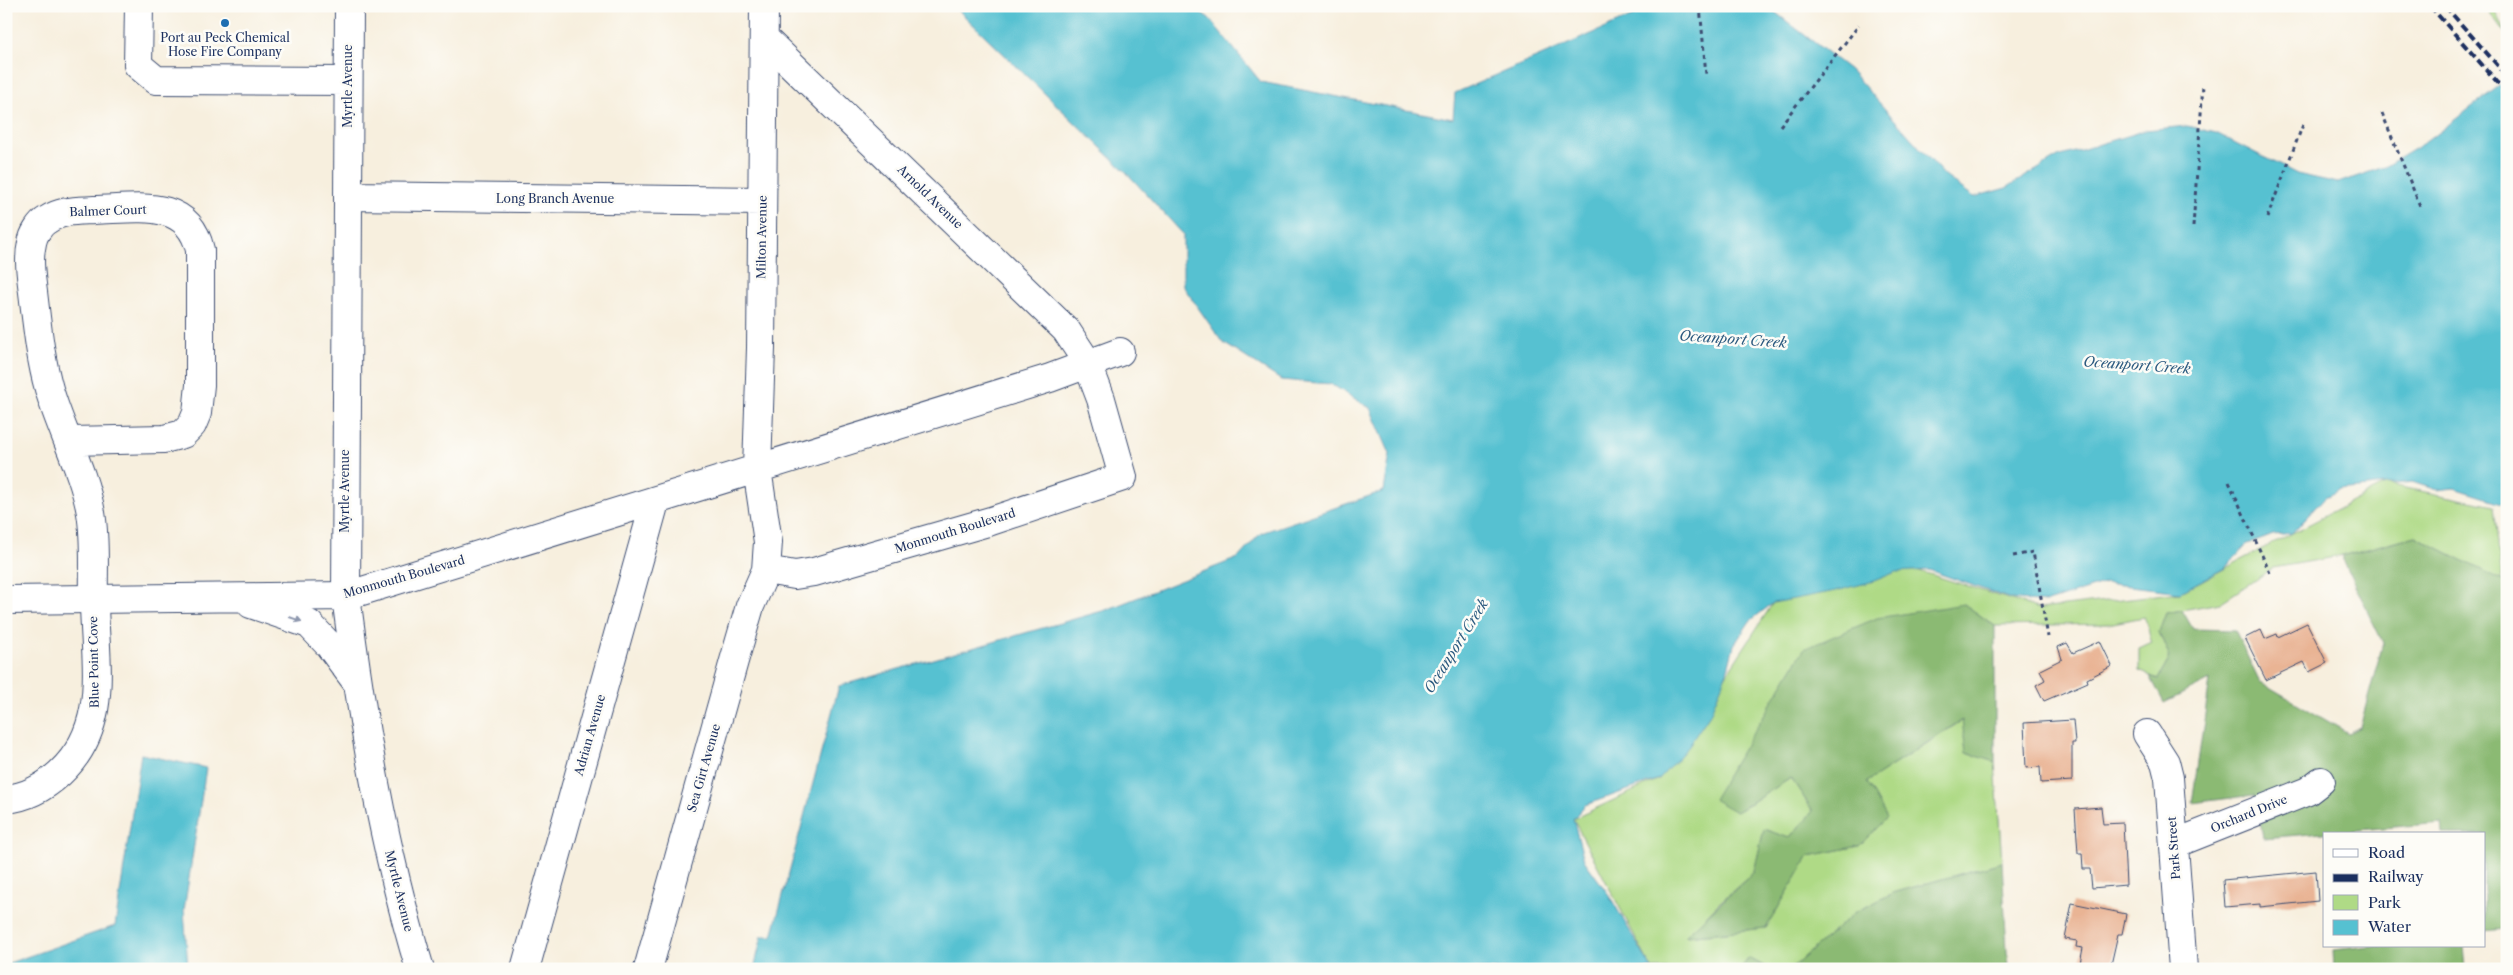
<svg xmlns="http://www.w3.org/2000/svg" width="2513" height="975" font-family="'Libre Caslon Text',serif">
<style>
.green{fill:#afda86;stroke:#658472}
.forest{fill:#8bba73;stroke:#537468}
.water{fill:#56c1d1;stroke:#387898}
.building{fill:#e9b494}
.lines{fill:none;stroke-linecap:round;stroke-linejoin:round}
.minor-casing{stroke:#3c4c71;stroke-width:30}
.major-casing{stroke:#3c4c71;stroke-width:30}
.path{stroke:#3c4c71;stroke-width:3;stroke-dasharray:4 4;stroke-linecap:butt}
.minor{stroke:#fff;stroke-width:28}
.major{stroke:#fff;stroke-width:28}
.rail{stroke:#1b2f5e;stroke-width:4;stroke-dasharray:8 4;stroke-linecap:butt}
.oneway{fill:#8d97ae}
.poi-dot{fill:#1f6fb2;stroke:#fdfcf7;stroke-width:2}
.labels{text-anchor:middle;stroke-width:5;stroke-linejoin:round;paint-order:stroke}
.poi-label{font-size:12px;fill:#1b2f5e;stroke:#fdfcf7}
.street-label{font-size:12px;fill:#1b2f5e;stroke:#fdfcf7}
.water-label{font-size:14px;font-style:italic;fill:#2d5b80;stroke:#fdfcf7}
</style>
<rect width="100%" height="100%" fill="#fdfcf7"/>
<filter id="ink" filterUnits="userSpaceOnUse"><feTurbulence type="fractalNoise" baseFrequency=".02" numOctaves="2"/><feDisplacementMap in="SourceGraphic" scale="10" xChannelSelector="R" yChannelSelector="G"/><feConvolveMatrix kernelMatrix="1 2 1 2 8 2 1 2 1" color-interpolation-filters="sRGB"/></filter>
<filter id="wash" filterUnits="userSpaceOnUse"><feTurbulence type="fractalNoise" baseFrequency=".0096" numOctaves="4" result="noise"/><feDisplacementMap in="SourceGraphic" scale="20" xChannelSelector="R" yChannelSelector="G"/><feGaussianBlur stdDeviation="1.12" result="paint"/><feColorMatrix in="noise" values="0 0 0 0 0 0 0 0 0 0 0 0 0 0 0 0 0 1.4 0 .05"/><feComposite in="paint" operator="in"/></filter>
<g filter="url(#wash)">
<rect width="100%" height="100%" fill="#f7efde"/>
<!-- green -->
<path class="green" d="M2485,6h9l13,30z
M2386,484l108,22 8,75 -87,-45 -74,20 -68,12 -53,35 -54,10 -7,19 11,26 -12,21 -19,-8v-22l13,-6c-4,-9 -3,-17 -8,-26l-36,7 -113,2 -31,-22 -228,208 55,-34 22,33 -24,27 -25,-8 -10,42 -36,32 -32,32 80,-8 43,-72 50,-10 8,-64 96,-62 3,32 29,10 7,100 -109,31 -39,20 -63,56h-22l-20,-11 -9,11h-88l-79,-150 86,-40 114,-176 134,-36 133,42 140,-17z"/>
<!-- forest -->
<path class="forest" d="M2415,536l92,47v346l-23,2v-97h-41l-1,-11 -179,15 -8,-43 -63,8 18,-123 -46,23 -14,-27 8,3 12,-21 -11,-26 7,-19 16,-3 11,19 42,1 24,51 89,52 12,-6 23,-84 -42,-87z
M1964,604l31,22v136l-29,-9 -4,-33 -95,62 20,36 -28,28 -50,10 -43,72 -81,8 69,-64 10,-43 25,9 24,-27 -22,-33 -55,34 -23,-13 91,-150 73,-31z
M2002,862l6,107h-217l63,-56 39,-20z
M2369,946h95l2,23h-132l-1,-19z
M1749,958l20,11h-29z"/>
<!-- water -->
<path class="water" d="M954,6h237l18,12 52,64 192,37 2,-26 201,-87h111l83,64 95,106 29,21 32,-9 52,-31 88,-27 41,-4 29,7 81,41 41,9 46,-16 43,-26 80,-61v429l-3,-5 -50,-16 -17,2 -25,-8 -73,8 -14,7 -33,36 -19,2 -26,10 -22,23 -45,24 -74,-9 -61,20 -34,-4 -82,-29 -33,2 -22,9 -38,10 -63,12 -23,18 -16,24 -7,27 -17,42 -23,34 -28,31 -74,26 -12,14 11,41 25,35 43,74h-898l8,-33h10l67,-250 267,-76 132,-52 23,-25 123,-42 6,-37 -20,-46 -39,-24 -50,-4 -59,-38 -39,-56v-52l-58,-63z
M141,754l65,14 -22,142 4,59h-182v-5l109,-38z"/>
<g id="blocks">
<!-- building -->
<path class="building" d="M2307,623l20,40 -18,9 -5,-10 -38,18 -21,-42 16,-8 4,9 12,-5 1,3z
M2100,641l12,25 -25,13 1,3 -44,19 -8,-16 9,-5 -5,-10 22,-11 -4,-12 9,-4 6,10z
M2073,720l2,23h-3v38l-31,2 -1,-16 -14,1 -2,-45z
M2101,807l2,17 20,-1 3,62 -34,3 -2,-19h-7l-1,-16h-4l-3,-44z
M2316,871l2,30 -58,6v-3l-35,3 -2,-27z
M2072,903l54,11 -4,20h-4l-8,35h-31l4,-21 -7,-1 1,-6 -12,-2z"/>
</g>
</g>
<g filter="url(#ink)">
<use href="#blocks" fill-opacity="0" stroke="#3c4c71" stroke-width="1"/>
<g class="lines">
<!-- minor casing -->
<g class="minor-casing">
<path id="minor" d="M139,6l-1,59 18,15 192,1
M349,6l-3,590 704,-218 70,-26
M764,38l302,292 21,32 14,37 22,78 -132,44 -177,51 -19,3 -29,-5
M348,196l414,5
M2147,734l18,28 4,16 14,191
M6,799c21,-2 40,-13 54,-26 50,-47 35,-109 34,-170 -1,-30 2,-61 -3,-90 -8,-44 -30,-82 -42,-124 -9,-32 -12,-64 -16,-97 -2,-16 -5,-33 -1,-49 1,-8 8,-19 15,-23 14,-10 31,-9 47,-10 42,-1 94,-13 106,40v135l-3,28 -5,12 -9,9 -19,5 -94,2
M2174,844l134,-53 13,-10
M525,969l130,-467
M648,969l86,-308 16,-55 16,-36 2,-28 -11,-73 4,-121 3,-342"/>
</g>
<!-- major casing -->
<g class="major-casing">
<path id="major" d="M6,600l340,-4c16,126 37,251 74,373
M251,604l58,20 20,21 26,35"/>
</g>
<!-- path -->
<path class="path" d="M1700,6l6,69
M2382,113l38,93
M1780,126l79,-101
M2267,218l37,-96
M2193,227l10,-142
M2229,482l41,91
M2013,556l20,-4 15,85"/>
<!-- minor -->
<use href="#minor" class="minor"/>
<!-- major -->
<use href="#major" class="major"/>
<!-- rail -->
<path class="rail" d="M2430,6l77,87
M2445,6l62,70"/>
</g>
<!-- one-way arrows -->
<defs><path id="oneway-solid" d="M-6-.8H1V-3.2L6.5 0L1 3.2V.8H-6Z" transform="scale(1.25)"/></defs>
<use class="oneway" href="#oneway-solid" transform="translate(295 619) rotate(19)"/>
</g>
<!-- markers -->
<circle class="poi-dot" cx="225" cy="23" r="5"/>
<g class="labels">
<!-- poi labels -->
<g class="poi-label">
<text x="225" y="42">Port au Peck Chemical<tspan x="225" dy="14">Hose Fire Company</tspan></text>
</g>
<!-- street labels -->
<g class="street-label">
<text transform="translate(348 86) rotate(-90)" y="4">Myrtle Avenue</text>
<text transform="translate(930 197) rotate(44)" y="4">Arnold Avenue</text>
<text x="555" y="203">Long Branch Avenue</text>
<text transform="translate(108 211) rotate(-2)" y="4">Balmer Court</text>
<text transform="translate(762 237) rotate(-89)" y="4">Milton Avenue</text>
<text transform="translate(345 491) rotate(-90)" y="4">Myrtle Avenue</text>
<text transform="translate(955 531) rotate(-17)" y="4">Monmouth Boulevard</text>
<text transform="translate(404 577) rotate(-16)" y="4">Monmouth Boulevard</text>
<text transform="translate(94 662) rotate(-91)" y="4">Blue Point Cove</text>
<text transform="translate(590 735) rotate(-74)" y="4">Adrian Avenue</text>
<text transform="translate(704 768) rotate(-74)" y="4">Sea Girt Avenue</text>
<text transform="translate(2249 814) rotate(-22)" y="4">Orchard Drive</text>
<text transform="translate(2174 848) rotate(-94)" y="4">Park Street</text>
<text transform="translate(399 891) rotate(76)" y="4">Myrtle Avenue</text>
</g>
<!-- water labels -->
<g class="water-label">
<text transform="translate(1733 339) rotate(4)" y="5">Oceanport Creek</text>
<text transform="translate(2137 365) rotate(4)" y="5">Oceanport Creek</text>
<text transform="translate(1456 646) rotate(-58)" y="5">Oceanport Creek</text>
</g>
</g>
<!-- margin -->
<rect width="2513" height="975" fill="none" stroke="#fdfcf7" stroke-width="25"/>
<!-- legend -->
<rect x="2323" y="832" width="162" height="115" fill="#fdfcf7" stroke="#a3aaba"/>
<rect x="2333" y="849" width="25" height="8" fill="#ffffff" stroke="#a3aaba"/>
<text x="2368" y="858" font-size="15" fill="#1b2f5e">Road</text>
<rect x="2333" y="874" width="25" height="8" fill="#1b2f5e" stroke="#a3aaba"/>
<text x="2368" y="882" font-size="15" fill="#1b2f5e">Railway</text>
<rect x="2333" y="895" width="25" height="15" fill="#afda86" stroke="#a3aaba"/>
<text x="2368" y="908" font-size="15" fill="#1b2f5e">Park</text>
<rect x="2333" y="920" width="25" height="15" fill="#56c1d1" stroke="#a3aaba"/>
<text x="2368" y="932" font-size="15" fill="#1b2f5e">Water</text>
</svg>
